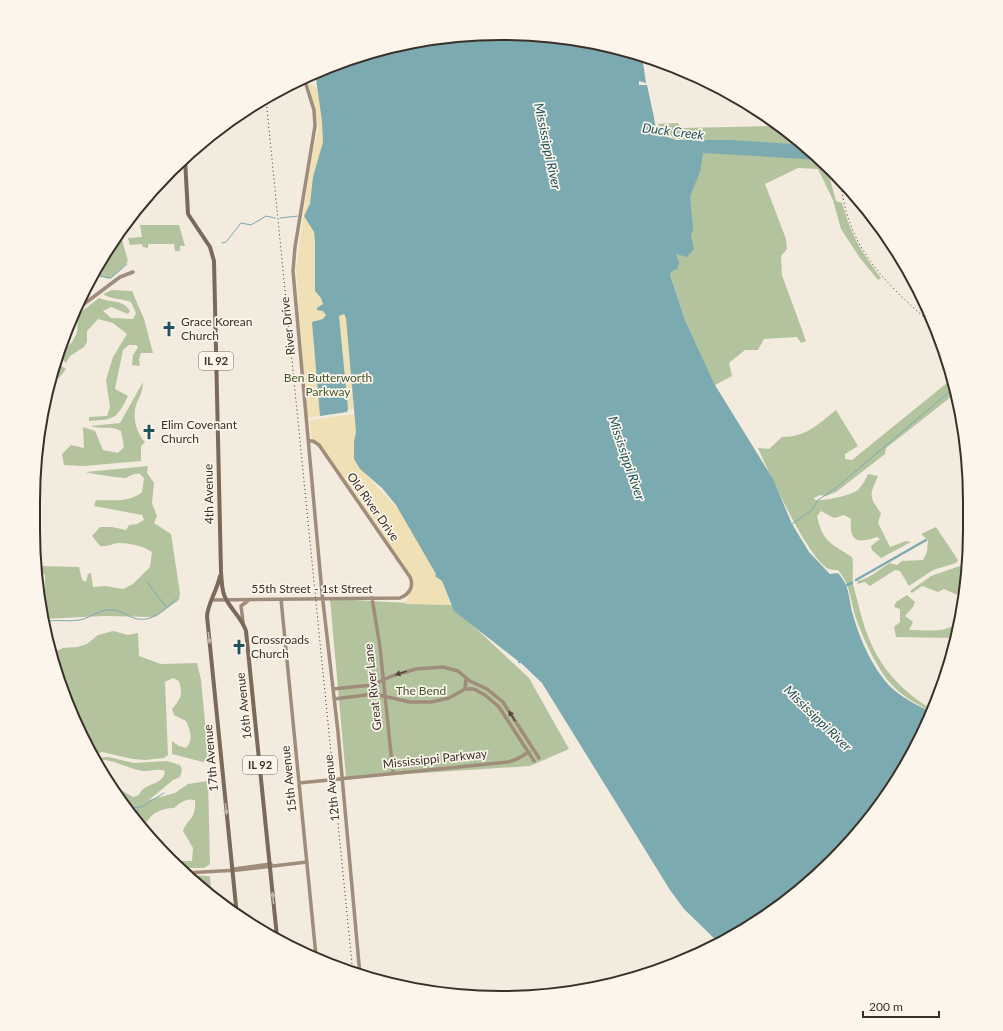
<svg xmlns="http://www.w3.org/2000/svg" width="1003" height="1031" font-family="Lato,sans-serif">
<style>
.green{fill:#b3c39e}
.sand{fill:#efe1b5}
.water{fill:#7caab1}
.pier{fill:#f3ebde}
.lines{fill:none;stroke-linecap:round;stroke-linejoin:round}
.stream{stroke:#7caab1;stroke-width:1}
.canal{stroke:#7caab1;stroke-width:2.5}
.secondary{stroke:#a08c7b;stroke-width:3.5}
.primary{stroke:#7b695a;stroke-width:4}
.rail{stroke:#393029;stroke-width:1;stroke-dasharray:1 3;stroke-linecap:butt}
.oneway{fill:#c1b6aa}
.oneway2{fill:#53473e}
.labels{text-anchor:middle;stroke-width:3.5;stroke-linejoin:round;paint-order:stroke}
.shield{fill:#fbf5eb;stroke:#736b63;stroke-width:1}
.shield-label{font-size:11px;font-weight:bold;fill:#393029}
.poi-label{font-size:12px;fill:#393029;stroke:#fbf5eb;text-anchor:start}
.street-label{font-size:12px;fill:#393029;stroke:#fbf5eb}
.park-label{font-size:12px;fill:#44582c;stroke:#fbf5eb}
.water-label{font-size:13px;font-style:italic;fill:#1e525c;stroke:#fbf5eb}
.rim{fill:none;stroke:#393029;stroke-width:2}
</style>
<rect width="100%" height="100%" fill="#f3ebde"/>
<!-- green -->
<path class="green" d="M678,123l3,5 97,-2 33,23 16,19 9,33 6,2c10,34 18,47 39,75l-3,2 -18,-22 -19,-29 -8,-29 -15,-31 -20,-1 -33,16 21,55 1,10 -6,7 1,19 24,66 -5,2 -4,-6 -33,2 -6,11h-13l-16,13 3,13 -17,9 -30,-65 -15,-47 34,-133c-19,-1 -38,3 -49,-16z
M140,225h39l6,21h-5v5h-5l-1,-7h-26v4l-5,-1 -1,-3 -12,1 -2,-7 14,-1z
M120,233l8,28 -7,9 -12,9 -16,-6 3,-7 9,-6v-6z
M112,290l20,1 12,28 9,34h-12l-2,6 1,7 -8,-1 1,-10 5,-8 -2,-2h-7l-6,5 -8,39 13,7c-12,24 -13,23 -39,25v-4l18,-1 3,-9 -4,-27 7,-23 14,-23 -14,-11 -15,-4 -11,12v11l-3,5 -14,9 -4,7 -4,-4 -1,-4 11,-13 5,-9 1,-16 4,-6 17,-13c12,5 24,1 31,13l-2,3 -17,-7 -8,4 8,7 22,1 3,-6 -5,-11c-10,-4 -19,-2 -28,-8z
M69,325l3,3c-1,4 -2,9 -4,12 -8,10 -17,20 -2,29l-7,9 -8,2 7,-29z
M953,378l3,15 -70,55 -1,6 -49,38 -10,4 -6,-1 -6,3 1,2c10,1 34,-4 43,-10 4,-4 8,-11 10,-16l10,2c-8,18 -10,20 3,37l-3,10 12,24 16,-6 5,1 -30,16 -9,-8 -1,-4 9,-7 -3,-2c-19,7 -28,5 -26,-18l-7,-4 -10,3 -13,-7 -4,5c6,26 13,27 35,41 2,9 0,18 1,27 2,9 5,18 7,27 12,47 32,73 72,99l-1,2c-13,-8 -28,-15 -38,-26 -15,-15 -29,-46 -36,-65 -7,-19 -5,-34 -19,-51 -2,0 -6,0 -9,-1 -20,-8 -61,-98 -71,-121l11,1 13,-12c25,0 36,-13 54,-27l22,36 -13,8v5l7,1z
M143,382c0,13 -7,18 -8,28 -2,11 3,25 10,32l-4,4v15l-57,5 -20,-1 -2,-11 9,-9 13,3 -1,-21 12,4 8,19 15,3 6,-6 -3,-16c-10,-6 -19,-1 -30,-5l29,-3z
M148,466l-1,7 7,10 -2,20 5,13 -3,7 17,11 9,59 -1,7 -24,17 -51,-1 -62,3 -3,-24 6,-7v-13l-6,-3v-6l40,1 3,13 4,2 2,-8 3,-1 2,14 12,-1 18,3 10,-5 17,-17 2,-15c-8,-6 -23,-9 -34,-9 -6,1 -11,4 -18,3l-8,-10 8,-9h12l14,3 3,-5 8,-1 7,-4 -2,-5 -48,-9 2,-6c16,0 33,3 46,-8l2,-14 -4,-4c-7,-1 -8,2 -15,4 -4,0 -34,-4 -39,-6z
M936,527l22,33 -2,3 -23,7 -24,16 -9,-15 -5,-1 -25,16 -5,-4 -8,2 1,-3c13,-3 21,-12 32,-18l7,2 5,-4 21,-1 4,-8 1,-12 -7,-6z
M960,566l7,1 -3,31 -20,-9 -6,3 -16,-6 -10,7 -2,-2 21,-15z
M907,595l8,7 -2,5 -8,9 8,6 -4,8c16,0 39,4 50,-9l-4,17 -59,-1 -2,-10 6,-5v-13l-6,-2 2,-5z
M330,599l121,6 78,73 40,71 -39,17 -184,12z
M113,631l15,4 10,-2 1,23 22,8 36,-1 4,17 7,74 -1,5 -4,3 -31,-8v-13l7,5 7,2c8,-8 4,-18 0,-27l-12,-6 -2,-6c9,-10 11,-15 7,-28l-6,-3 -8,4 3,73 -4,3 -19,2 -12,-1 -31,-7 -9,3 -24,-46 -17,-56 11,-5 14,-1 10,-3 11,-9z
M108,757l26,6 33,-2 13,4 2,5 -2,7 -7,3 -24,20 26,-7 13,-9 20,-3 2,83 -6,4h-24l-9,-7h21l1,-13 -10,-17c5,-14 13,-10 12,-31 -9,-2 -14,2 -21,8 -14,0 -25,6 -30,20l-34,-42 7,-1 4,5 12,7 6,-2c6,-14 24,-8 26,-24 -7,-3 -14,0 -22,0 -16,-2 -30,-13 -47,-11l-1,-2z
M188,875l22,1 1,13 -1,4z"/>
<!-- sand -->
<path class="sand" d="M308,82l12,8 27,225 7,94 -47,9 -11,-150 15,-107 8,-34z
M354,414l4,13 7,46 43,47 34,61 9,24 -46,-1 8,-23 -15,-23 -87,-122 -1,-16z"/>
<!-- water -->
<path class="water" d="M471,34l92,3 80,19 9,39 3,29 7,9 14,7h55l61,4 5,3 12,1 12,12 -118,-7 -3,19 -10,24 3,32 -2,9 3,12 -7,8 -11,-3 3,8 -2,8 -2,-1 -5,4 1,4 14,43 30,65 58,94 19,45 17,28 18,19 3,3 8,-1c13,15 10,25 15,42 7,25 21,57 41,75 11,9 24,16 37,22l-24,52 -53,74 -67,63 -68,42 -35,-34 -14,-19 -128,-207 -21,-20h-3v-2l-64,-50 -12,-30 -7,-5 1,-2 -40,-69 -14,-17 -22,-19 -6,-10v-17l2,-10 -10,-114 -2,-4 -5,2 9,93 -1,3 -27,4 -8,-94 11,-3 3,-4 -3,-4 -6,-1v-2l6,-4 -2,-6 -6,-7v-49l-1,-10 -10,-16 6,-12 3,-27 10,-35 -1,-21 -6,-42 -3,-5 67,-25z"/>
<!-- pier -->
<path class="pier" d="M642,56h3l4,19 8,12 -4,13 4,23 4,7 11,6 1,3 -10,-4 -7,-8 -9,-42h-8v-4l7,2z"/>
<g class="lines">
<!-- stream -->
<path class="stream" d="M280,218l18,-2
M222,243l4,-1 15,-19 10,2 15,-9 9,2
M92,275l19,3 16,-14
M86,289l3,-1 2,-10
M792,524l20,-14 6,-10 19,-13 118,-100
M147,582l19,25
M42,622c13,-3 25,0 37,-2 10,-1 19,-10 29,-10 11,-1 17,5 26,8 17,6 32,-9 43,-20
M127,808l14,-1 23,-14
M135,818l3,-3v-7"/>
<!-- canal -->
<path class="canal" d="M856,580l70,-40
M847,585l5,-2"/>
<!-- secondary -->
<path class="secondary" d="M304,78l10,32 1,16 -20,121 -2,24 29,322 16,139 22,243
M76,310l44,-33 13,-5
M372,598l8,49 13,126
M281,599l35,357
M212,600l188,-2c10,-4 14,-12 10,-21l-91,-132 -6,-4h-4
M243,622l-2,-16 8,-6
M333,689l39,-4 20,-9 24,-7 27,-2 15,4 12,10 17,8 16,13 36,56
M465,689l1,-11
M334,699l40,-5 36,8h21l18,-4 16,-9h9l11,6 14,12 35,54
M299,783l209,-21 9,-3 12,-7
M234,869l37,-5
M185,873l53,-3 69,-8"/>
<!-- primary -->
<path class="primary" d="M185,159l3,55 22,33 4,14 7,311c1,9 0,19 5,27 6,12 16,19 20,32l31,306
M220,576c-3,15 -12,27 -13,40l30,300"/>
<!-- rail -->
<path class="rail" d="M266,99l87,875
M841,183c6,65 46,102 92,142"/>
</g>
<!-- one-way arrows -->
<defs><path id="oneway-solid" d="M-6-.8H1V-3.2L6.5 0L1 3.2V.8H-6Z"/></defs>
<g class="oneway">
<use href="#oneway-solid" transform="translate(209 638) rotate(84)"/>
<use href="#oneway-solid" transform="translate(226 809) rotate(84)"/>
<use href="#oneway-solid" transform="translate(273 898) rotate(-96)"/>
</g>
<g class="oneway2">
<use href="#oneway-solid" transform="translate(401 673) rotate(162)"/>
<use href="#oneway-solid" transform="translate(512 716) rotate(-122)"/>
</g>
<!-- icons -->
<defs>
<g id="church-bare" transform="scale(1.2)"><path d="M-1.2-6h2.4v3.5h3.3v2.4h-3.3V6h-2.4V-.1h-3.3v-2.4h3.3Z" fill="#1e525c" stroke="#fbf5eb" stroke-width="2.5" paint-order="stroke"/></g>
</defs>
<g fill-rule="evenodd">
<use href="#church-bare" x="169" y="329"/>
<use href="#church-bare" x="149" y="432"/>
<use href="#church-bare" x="239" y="647"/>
</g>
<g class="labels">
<!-- shield labels -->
<g class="shield">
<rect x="199" y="352" width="34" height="18" rx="3"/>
<rect x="243" y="756" width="34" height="18" rx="3"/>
</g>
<g class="shield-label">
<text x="216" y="365">IL 92</text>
<text x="260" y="769">IL 92</text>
</g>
<!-- poi labels -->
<g class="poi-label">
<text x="181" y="326">Grace Korean<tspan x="181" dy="14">Church</tspan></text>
<text x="161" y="429">Elim Covenant<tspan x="161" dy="14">Church</tspan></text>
<text x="251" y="644">Crossroads<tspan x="251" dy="14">Church</tspan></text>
</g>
<!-- street labels -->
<g class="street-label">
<text transform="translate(288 326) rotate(-96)" y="4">River Drive</text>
<text transform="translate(209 494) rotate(-91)" y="4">4th Avenue</text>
<text transform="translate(373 507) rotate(55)" y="4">Old River Drive</text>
<text x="312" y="593">55th Street - 1st Street</text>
<text transform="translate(373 687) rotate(-96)" y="4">Great River Lane</text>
<text transform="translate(244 706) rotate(-96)" y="4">16th Avenue</text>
<text transform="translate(211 758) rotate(-95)" y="4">17th Avenue</text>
<text transform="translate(435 759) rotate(-6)" y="4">Mississippi Parkway</text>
<text transform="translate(289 779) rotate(-96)" y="4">15th Avenue</text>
<text transform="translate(332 788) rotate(-96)" y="4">12th Avenue</text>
</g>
<!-- park labels -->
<g class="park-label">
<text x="328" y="382">Ben Butterworth<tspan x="328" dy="14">Parkway</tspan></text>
<text x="421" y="695">The Bend</text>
</g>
<!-- water labels -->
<g class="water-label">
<text transform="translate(673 131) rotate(7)" y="5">Duck Creek</text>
<text transform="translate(548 146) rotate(78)" y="5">Mississippi River</text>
<text transform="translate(627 458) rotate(71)" y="5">Mississippi River</text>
<text transform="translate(818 718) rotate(44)" y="5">Mississippi River</text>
</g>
</g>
<!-- crop -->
<path d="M0 0H1003V1031H0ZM501 40H502A461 461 0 0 1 963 501V530A461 461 0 0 1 502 991H501A461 461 0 0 1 40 530V501A461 461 0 0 1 501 40Z" fill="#fbf5eb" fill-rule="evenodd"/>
<path class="rim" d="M501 40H502A461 461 0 0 1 963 501V530A461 461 0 0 1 502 991H501A461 461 0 0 1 40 530V501A461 461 0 0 1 501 40Z"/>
<!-- scale -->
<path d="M863 1011v6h76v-6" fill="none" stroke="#393029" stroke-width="2"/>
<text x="869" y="1011" font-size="12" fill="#393029" stroke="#fbf5eb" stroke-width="3" paint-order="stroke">200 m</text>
</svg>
